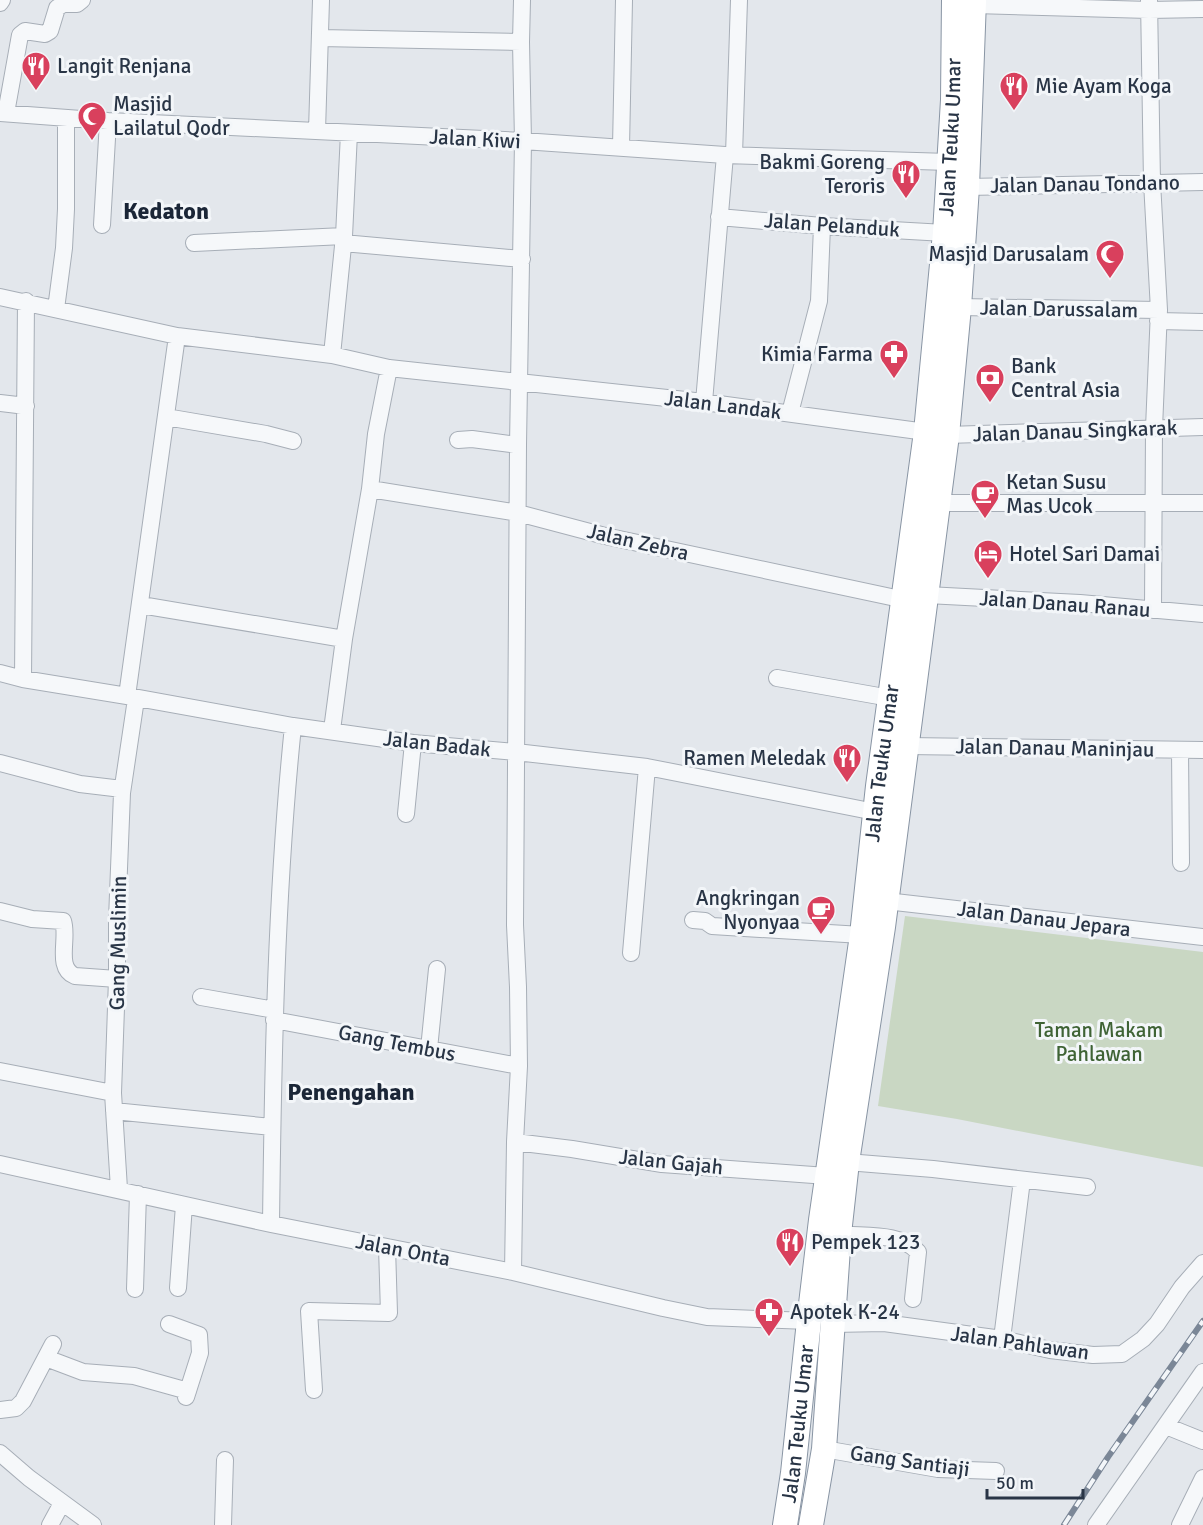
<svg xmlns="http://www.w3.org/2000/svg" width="1203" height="1525" font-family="Signika,sans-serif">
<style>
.green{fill:#c9d7c3}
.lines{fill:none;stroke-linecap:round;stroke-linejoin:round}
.minor-casing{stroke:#a7aeb7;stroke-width:18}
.highway-casing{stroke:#8995a4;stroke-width:26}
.minor{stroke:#f6f8fa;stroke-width:16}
.highway{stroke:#fff;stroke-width:24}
.rail-casing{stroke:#7b8797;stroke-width:6}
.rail{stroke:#f3f6f9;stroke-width:4;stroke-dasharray:11;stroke-linecap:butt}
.labels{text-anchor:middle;stroke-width:6;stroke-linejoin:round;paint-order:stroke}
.poi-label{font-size:21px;fill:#293546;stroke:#f3f6f9;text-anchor:start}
.street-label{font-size:21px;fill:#293546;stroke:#f3f6f9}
.park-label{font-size:21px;fill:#3f6335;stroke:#f3f6f9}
.quarter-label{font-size:24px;font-weight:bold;fill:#1b2637;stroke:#f3f6f9}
</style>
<rect width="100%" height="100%" fill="#e3e7ec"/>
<!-- green -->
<path class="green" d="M905,916l298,36v215l-246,-48 -79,-13z"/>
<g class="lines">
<!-- minor casing -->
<g class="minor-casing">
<path id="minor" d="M1149,0l3,182 7,128 -5,118 -1,182
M0,3l2,-3
M974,5l175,5 54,-1
M320,38l201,4
M0,113l108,8 415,20 202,14 224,7
M6,113l14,-78 5,-4 20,3 5,-3 7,-23 6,-4h14l5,-4
M317,131l4,-131
M621,147l3,-147
M734,155l5,-155
M967,187l236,-5
M719,217l103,9 123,7
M102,225l6,-104
M194,243l150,-7
M343,243l179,16
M0,297l177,39 155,19 57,13 315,34 222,30
M959,307l200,3
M56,309l8,-61 2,-39v-91
M1158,321l45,1
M332,355l12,-119 5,-103
M704,402l21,-247
M0,403l26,3
M790,413l29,-112 3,-75
M166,417l100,17 27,7
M947,435l256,-8
M458,440l14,-1 46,6
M370,489l148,24 87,23 300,64
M939,503h264
M927,595l153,8 123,11
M141,605l203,34
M0,673l23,6 104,17 166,30 120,17 103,9 131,15 228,45
M777,678l113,20
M23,679l3,-378
M127,696l50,-360
M332,730l12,-91 26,-150 6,-55 13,-66
M907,746l296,4
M1180,750l1,113
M0,763l80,21 42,5
M406,814l7,-71
M886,901l317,36
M0,911l32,8 31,2c6,17 -8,47 12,55l42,3
M693,920l12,1 7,5 150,9
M631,953l16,-186
M201,997l74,13
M274,1020l245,46
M429,1049l8,-80
M0,1071l113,22
M114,1111l158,16
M515,1142l57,7 90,15 165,12
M847,1162l86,7 154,18
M0,1164l271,60 242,48 150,36 44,9 102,4
M119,1189l-6,-96 4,-114v-60l5,-126 14,-94
M271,1224c2,-166 5,-332 22,-498
M839,1234c24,3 62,-2 79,18l-5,47
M513,1272l2,-130 4,-76 -1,-79 -3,-62 3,-480 5,-304 -2,-99 1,-42
M178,1288l6,-83
M135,1289l3,-95
M169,1324l30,11 1,18 -14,44
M833,1324l51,-1 118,16 48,11 43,5 29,-1 21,-15 14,-15 25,-37 21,-24
M1002,1339l20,-159
M46,1358l37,14 51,4 54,15
M314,1390l-5,-79 80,2 -2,-66
M0,1410l16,-2 7,-7 30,-57
M1166,1426l37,15
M824,1449l114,20 58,2
M0,1453l29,25 64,47
M50,1525l12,-22
M223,1525l2,-65
M1096,1525l107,-153
M1180,1525l23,-47"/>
</g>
<!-- highway casing -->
<g class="highway-casing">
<g id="highway">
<path id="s1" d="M785,1525l8,-52 16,-152 12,-101 41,-285 16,-149 48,-354 19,-199 8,-133 1,-100"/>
<path d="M811,1525l13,-76 15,-215 8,-72 36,-235 64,-492 12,-128 8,-120 7,-187"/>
</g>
</g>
<!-- minor -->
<use href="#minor" class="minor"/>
<!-- highway -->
<use href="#highway" class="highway"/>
<!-- rail casing -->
<g class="rail-casing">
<path id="rail" d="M1064,1525l44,-68 95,-136"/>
</g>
<!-- rail -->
<use href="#rail" class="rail"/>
</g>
<!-- icons -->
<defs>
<g id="restaurant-pin" transform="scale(1.5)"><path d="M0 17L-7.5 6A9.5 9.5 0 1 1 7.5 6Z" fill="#d9405d" stroke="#f3f6f9"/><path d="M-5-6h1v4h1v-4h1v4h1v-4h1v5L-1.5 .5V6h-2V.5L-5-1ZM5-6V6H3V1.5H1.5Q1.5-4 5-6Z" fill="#fff"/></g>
<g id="mosque-pin" transform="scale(1.5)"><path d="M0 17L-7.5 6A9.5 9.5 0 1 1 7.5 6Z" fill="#d9405d" stroke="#f3f6f9"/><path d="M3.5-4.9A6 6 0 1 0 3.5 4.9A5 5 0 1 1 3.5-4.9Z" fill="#fff"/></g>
<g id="pharmacy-pin" transform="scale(1.5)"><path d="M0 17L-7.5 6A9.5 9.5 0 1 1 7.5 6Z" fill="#d9405d" stroke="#f3f6f9"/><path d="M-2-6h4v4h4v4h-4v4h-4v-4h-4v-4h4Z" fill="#fff"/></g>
<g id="bank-pin" transform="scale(1.5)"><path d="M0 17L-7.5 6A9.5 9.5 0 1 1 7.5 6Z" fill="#d9405d" stroke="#f3f6f9"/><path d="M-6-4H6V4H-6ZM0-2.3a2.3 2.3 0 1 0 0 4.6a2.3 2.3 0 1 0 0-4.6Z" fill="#fff"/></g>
<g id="cafe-pin" transform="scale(1.5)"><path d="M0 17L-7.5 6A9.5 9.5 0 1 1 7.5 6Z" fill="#d9405d" stroke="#f3f6f9"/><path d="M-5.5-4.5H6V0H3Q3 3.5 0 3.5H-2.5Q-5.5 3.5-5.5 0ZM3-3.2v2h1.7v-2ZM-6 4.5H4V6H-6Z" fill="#fff"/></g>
<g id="hotel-pin" transform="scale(1.5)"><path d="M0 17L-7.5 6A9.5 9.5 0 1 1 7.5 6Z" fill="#d9405d" stroke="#f3f6f9"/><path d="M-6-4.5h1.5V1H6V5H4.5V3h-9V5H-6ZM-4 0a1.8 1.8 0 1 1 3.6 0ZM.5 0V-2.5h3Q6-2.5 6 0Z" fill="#fff"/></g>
</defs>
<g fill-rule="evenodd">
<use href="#restaurant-pin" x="36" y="66"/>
<use href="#restaurant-pin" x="1014" y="86"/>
<use href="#mosque-pin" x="92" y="116"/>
<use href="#restaurant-pin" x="906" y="174"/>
<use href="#mosque-pin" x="1110" y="254"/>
<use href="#pharmacy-pin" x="894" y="354"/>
<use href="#bank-pin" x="990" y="378"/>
<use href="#cafe-pin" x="985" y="494"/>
<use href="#hotel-pin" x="988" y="554"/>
<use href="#restaurant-pin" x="847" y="758"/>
<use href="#cafe-pin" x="821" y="910"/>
<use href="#restaurant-pin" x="790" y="1242"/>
<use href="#pharmacy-pin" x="769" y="1312"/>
</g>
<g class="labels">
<!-- poi labels -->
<g class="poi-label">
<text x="57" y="73">Langit Renjana</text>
<text x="1035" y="93">Mie Ayam Koga</text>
<text x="113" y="111">Masjid<tspan x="113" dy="24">Lailatul Qodr</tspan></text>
<text x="885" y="169" text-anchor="end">Bakmi Goreng<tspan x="885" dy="24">Teroris</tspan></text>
<text x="1089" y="261" text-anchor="end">Masjid Darusalam</text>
<text x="873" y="361" text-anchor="end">Kimia Farma</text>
<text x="1011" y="373">Bank<tspan x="1011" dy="24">Central Asia</tspan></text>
<text x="1006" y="489">Ketan Susu<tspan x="1006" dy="24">Mas Ucok</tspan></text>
<text x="1009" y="561">Hotel Sari Damai</text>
<text x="826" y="765" text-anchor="end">Ramen Meledak</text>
<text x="800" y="905" text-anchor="end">Angkringan<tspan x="800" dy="24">Nyonyaa</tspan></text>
<text x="811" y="1249">Pempek 123</text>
<text x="790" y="1319">Apotek K-24</text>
</g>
<!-- street labels -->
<g class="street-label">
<text dy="7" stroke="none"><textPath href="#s1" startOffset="1398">Jalan Teuku Umar</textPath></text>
<text transform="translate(475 139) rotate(3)" y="7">Jalan Kiwi</text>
<text transform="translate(1085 184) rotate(-1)" y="7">Jalan Danau Tondano</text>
<text transform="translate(832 225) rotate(4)" y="7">Jalan Pelanduk</text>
<text transform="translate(1059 309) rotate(1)" y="7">Jalan Darussalam</text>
<text transform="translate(723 405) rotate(7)" y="7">Jalan Landak</text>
<text transform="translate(1075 431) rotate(-2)" y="7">Jalan Danau Singkarak</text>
<text transform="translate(638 542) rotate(13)" y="7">Jalan Zebra</text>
<text transform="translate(1065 604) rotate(4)" y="7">Jalan Danau Ranau</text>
<text transform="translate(437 744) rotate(6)" y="7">Jalan Badak</text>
<text transform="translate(1055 748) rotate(1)" y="7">Jalan Danau Maninjau</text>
<text dy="7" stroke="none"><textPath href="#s1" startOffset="768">Jalan Teuku Umar</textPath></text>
<text transform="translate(1044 919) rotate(7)" y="7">Jalan Danau Jepara</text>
<text transform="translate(118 943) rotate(-89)" y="7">Gang Muslimin</text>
<text transform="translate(397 1043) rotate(11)" y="7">Gang Tembus</text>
<text transform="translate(671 1162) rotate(6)" y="7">Jalan Gajah</text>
<text transform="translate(403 1250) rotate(11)" y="7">Jalan Onta</text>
<text transform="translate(1020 1343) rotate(8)" y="7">Jalan Pahlawan</text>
<text dy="7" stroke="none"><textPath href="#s1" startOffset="102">Jalan Teuku Umar</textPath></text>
<text transform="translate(910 1461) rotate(8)" y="7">Gang Santiaji</text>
</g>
<!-- park labels -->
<g class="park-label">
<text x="1099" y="1037">Taman Makam<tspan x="1099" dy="24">Pahlawan</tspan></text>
</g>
<!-- quarter labels -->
<g class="quarter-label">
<text x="166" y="219">Kedaton</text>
<text x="351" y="1100">Penengahan</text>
</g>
</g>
<!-- scale -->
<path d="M987 1489v9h96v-9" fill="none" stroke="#293546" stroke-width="3"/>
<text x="996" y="1489" font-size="18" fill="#293546" stroke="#f3f6f9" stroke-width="4.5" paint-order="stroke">50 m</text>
</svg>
